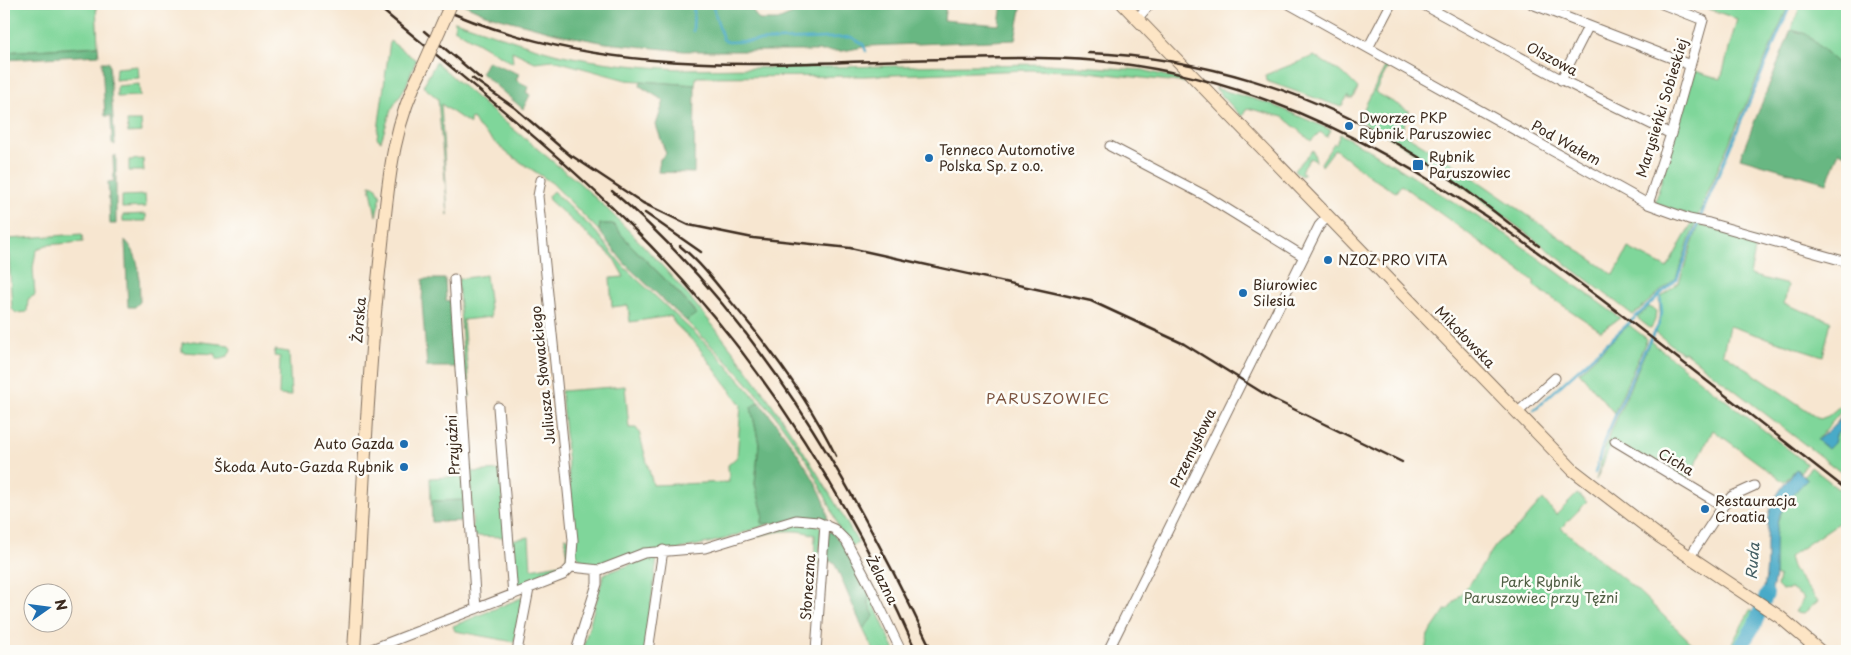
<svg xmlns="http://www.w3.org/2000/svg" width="1851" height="655" font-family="'Playpen Sans',sans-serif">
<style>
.green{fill:#7fd69a;stroke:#5d805c}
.forest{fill:#67b782;stroke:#517050}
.water{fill:#49aac8;stroke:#426a73}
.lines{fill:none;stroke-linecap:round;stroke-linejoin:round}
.stream{stroke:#49aac8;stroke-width:2.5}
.river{stroke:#49aac8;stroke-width:14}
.street-casing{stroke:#7d6c5c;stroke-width:11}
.secondary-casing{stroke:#7d6c5c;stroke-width:14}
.street{stroke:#fff;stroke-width:9}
.secondary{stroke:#fde5c5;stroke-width:12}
.rail{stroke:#3b2a1e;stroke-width:2.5}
.secondary-bridge-casing{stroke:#7d6c5c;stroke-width:14;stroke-linecap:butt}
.secondary-bridge{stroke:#fde5c5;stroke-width:12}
.poi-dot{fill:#1f6fb2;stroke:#fdfcf7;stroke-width:2}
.labels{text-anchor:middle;stroke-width:5;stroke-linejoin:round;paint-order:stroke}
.street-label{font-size:14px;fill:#3b2a1e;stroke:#fdfcf7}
.poi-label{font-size:14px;fill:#3b2a1e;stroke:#fdfcf7;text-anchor:start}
.park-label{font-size:14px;fill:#4f5e43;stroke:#fdfcf7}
.neighbourhood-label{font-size:15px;letter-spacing:1px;fill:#7d5541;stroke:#fdfcf7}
.water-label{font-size:15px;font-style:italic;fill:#415d62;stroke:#fdfcf7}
</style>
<rect width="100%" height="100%" fill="#fdfcf7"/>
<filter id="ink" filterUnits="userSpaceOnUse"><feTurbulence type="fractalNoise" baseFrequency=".02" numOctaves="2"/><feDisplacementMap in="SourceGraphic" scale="10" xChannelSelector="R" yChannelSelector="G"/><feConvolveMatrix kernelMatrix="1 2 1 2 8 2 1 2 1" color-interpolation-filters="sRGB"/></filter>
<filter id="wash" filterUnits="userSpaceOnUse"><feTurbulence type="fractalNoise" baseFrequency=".0096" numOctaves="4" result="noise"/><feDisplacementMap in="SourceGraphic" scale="20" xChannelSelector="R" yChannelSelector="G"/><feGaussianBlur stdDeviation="1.12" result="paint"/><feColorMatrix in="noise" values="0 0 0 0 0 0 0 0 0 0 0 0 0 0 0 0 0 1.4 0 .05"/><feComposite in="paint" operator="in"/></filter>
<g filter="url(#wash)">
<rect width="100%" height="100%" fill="#f7e6d0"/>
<!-- green -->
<path class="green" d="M4,4h92l2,42 -94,6z
M1711,4h78l-92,214 -42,-15 37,-133 29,9 16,-60 -28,-10z
M1801,4h46v68l-41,-38 -15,-4z
M455,21c34,11 68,24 103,33 40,9 82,13 123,15l365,-5 97,6 42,11 2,2 -107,-12 -51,-1 -165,6 -168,1 -1,8 -69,-5 -73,-20 -18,2 -23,-11 1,12 -59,-34z
M390,41l26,19 -10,26 -15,24 -10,31 -4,-3z
M1314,56l30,18 14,14 -5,10h-5v-2l-7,11 -75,-26 -1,-6z
M436,62c37,34 76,66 115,98 11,10 24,18 35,29 110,102 200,223 272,354l-6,3 -14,-19 -7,-19 -23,-46 -34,-48 -39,-45 -49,-48 10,-8c-25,-32 -58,-56 -83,-89h-13l-1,7 -47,-48 -45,-30 -29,-26 -5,-9 -3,1v5l-29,-20 7,111 -10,-116 -15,-13z
M1387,63l2,2 -14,27 34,19 -8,21 51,31 162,112 14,-27 39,20 25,-45 3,1 -19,54 -43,37 -157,-120 -76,-52 -42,-23z
M138,66l1,12 -24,2 1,-12z
M139,84l1,12 -23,1v-11z
M1215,88l56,16 60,26 -4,7 -7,-5 -9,9 -28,-24 -36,-9 -5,9z
M127,121h14l1,11 -14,1z
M1340,134l33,18 134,83 113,83 -19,13 -67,-45v-5l-133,-96 -5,7c-22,-11 -41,-27 -61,-43l-13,17 -1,-3 13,-20 2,1z
M1313,150l3,11 -6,-3 -9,13 4,3 -4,2 -7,-6z
M143,159l1,12h-15v-11z
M370,185l6,2 5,9 -5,20z
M553,191l42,40 28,35 94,88 42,48 -8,5 8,37 -4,40 8,29 -1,10 7,1 -47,16 -121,26c-12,-1 -20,-2 -25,-14l-15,-161 64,-5 4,42h7l3,4 14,53 76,-3 -1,-17 9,-8 4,-52 -45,-61 -21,-20 -4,-8 -41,6 -2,-17 -16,2 -2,-29 14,-1 -11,-20 -64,-57 -1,-4z
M145,195l1,12 -24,1v-12z
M146,214v7h-23v-6z
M1699,225l58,15 -7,35 38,10 -4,19 47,17 -8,35 -94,-30 -6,27 97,66 8,-3 13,-11 3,3 -27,32 17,3 2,-8 11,-13v55l-162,-125 -3,1 -26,-20 4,-20 -1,-14 20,-17z
M82,234l1,8 -37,3 -10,6 -3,17 2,27 -7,4 -1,13 -11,1 -4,-4 -4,-70z
M486,275l5,42 -28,3 7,77h-4l-8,-118z
M1649,307l7,3 -1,10 -4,9 -14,-11z
M1629,325l18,14 -33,74 -35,-41z
M194,341l35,4 2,4c-2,8 -7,11 -15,10v-5l-34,-2v-9z
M1650,341l157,123 -7,8 -4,-3 -12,13 -71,-52 -26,51 -75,-38 -16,37 11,-39z
M275,350l14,2 2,44 -12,-1 1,-38 -6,-1z
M468,430l4,42 29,-2 5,67 -33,-1z
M1811,467l36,28v35l-9,-7 -49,34 4,13 25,31 -14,12 -9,-1 9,-14 -13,-9 -10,1 -4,-4 2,-9 -4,-2c-2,-46 -2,-63 33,-96l-4,-4z
M467,476l1,24 -37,1 -1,-23z
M1577,494l10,8 -26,26 77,63 62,60h-275l3,-16 18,-26 1,2 24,-29 27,-40 21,-16 24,-27 13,16z
M802,522l16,3 3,3 -2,40h-5l1,-33c-29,-10 -55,0 -83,10l-1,-2z
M529,537l2,32 35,-6 1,-10 -2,-16 3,1c1,8 3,16 0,24 -5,10 -42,21 -53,26l-5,-48z
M655,556l2,2 -12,93h-63l22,-77z
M869,593l26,58h-21l-11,-22 11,-13 -6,-14z
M521,598l4,2 -11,42 -59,-11 -2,-5z
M1750,610l6,5 -22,36h-6z"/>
<!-- forest -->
<path class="forest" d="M463,4h289l2,9 5,7h19l21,-9 1,-7h146l-2,16 55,5 3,-21h20l-7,36 -146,6 -26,5h-159l-78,-8 -42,-8 -79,-21z
M1791,30l15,4 41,38v83l-8,-4 -12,32 -87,-25z
M98,46l1,9 -95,5v-8z
M488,61l31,13 -3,6 13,7 -3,5 4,3 -7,14 -42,-36z
M102,62h7l6,83 -3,-2 -1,-27h-6z
M641,81l54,4 -1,88 -36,-1 2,-13 6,-5 -10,-29 8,-24 -24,-15z
M116,155v69h-6l-2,-42 6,-1 -1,-24z
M600,224h13c25,33 58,57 83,90l-10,7 -61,-57 -26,-33z
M125,240c17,17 14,40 15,62l-5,5h-7z
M423,279h22l1,21 9,4 5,63h-33l-5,-64z
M759,402c16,19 74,94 68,118l-10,-2 -48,6 -7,-1 1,-10 -8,-29 4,-40 -8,-37z
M468,500v21l-36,1 -1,-21z
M831,531l10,11 28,51 -1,9 6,14 -11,13 -29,-67 -8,-1 2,-28z"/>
<!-- water -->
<path class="water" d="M1847,409v13l-11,13 -2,8 -6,6 -11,-9 18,-15z
M1796,469l12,10c-38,36 -32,46 -33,94 0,10 -5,21 -7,31l-7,-6c10,-28 3,-54 8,-82 3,-19 16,-32 27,-47z
M1756,615l7,5 -18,31h-11z"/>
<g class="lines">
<!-- stream -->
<path class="stream" d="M712,4l11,35 5,3 123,-5 12,7 3,7
M693,31l1,-27
M1700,218l91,-214
M1534,410l143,-131 21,-56
M1595,473l9,-32 40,-90 14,-25 4,-13 -2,-17"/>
<!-- river -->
<path class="river" d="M1738,651l16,-25 13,-32"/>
</g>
</g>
<g filter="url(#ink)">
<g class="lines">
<!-- street casing -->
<g class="street-casing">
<path id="street" d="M1289,4l359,200 41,15 20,4 138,39
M1422,4l146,79 103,51
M1532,4l158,61
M1137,19l13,-15
M1368,48l23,-44
M1561,80l27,-53
M1110,146l96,50 97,60
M1648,204l23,-70 32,-114 -41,-16
M454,279l22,330
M498,407l15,188
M1517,413l38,-35
M1615,441l108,65 -34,52
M1723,506l9,-10 22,-10
M571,567l29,3 44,-17 61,-5 91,-28 22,2 16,7 12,12 24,45 31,65
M367,651l196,-76 8,-8 2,-27 -35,-344 3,-16
M517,651l12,-62
M576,651l21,-67v-14
M648,651l15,-101
M816,651l9,-127
M1108,651l211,-425 9,-10"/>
</g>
<!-- secondary casing -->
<g class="secondary-casing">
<path id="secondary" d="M1123,4l450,466 87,67 120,80 40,34
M354,651c8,-129 12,-260 26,-389 8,-70 9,-131 43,-195"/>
</g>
<!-- street -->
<use href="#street" class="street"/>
<!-- secondary -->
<use href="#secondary" class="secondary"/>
<!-- rail -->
<path class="rail" d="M375,4c87,73 178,144 259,225 122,121 213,265 282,422
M431,4c169,78 334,59 514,55 57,-1 114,-3 171,4 202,24 371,148 528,269 68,53 135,105 203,158
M424,31l57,48
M1088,53c112,4 224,38 319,97 47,28 88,63 132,96
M472,78l43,30 57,49
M566,152l77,51 46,22 64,13 97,10 241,53 93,43 87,54 131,64
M612,191c144,123 240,291 320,460
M645,213l56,39
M680,246c20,16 36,37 52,57 40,47 77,97 104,153"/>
<!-- secondary-bridge casing -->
<g class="secondary-bridge-casing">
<path id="secondary-bridge" d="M423,67l28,-63"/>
</g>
<!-- secondary-bridge -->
<use href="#secondary-bridge" class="secondary-bridge"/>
</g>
</g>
<!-- markers -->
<g class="poi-dot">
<circle cx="1349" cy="126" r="5"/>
<circle cx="929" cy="158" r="5"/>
<rect x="1412" y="159" width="12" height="12" rx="2.5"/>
<circle cx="1328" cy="260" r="5"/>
<circle cx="1243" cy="293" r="5"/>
<circle cx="404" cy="444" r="5"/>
<circle cx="404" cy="467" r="5"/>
<circle cx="1705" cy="509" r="5"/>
</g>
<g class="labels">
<!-- street labels -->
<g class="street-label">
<text transform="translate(1552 59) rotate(28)" y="5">Olszowa</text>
<text transform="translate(1662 108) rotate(-73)" y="5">Marysieńki Sobieskiej</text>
<text transform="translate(1566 143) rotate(29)" y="5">Pod Wałem</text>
<text transform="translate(359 320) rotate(-85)" y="5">Żorska</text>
<text transform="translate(1465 337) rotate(46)" y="5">Mikołowska</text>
<text transform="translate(543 375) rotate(-96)" y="5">Juliusza Słowackiego</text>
<text transform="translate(453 445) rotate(-93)" y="5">Przyjaźni</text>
<text transform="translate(1193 448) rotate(-64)" y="5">Przemysłowa</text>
<text transform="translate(1676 462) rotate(31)" y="5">Cicha</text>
<text transform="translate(882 580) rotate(63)" y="5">Żelazna</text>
<text transform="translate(808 587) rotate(-86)" y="5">Słoneczna</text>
</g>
<!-- poi labels -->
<g class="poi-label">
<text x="1359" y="123">Dworzec PKP<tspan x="1359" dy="16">Rybnik Paruszowiec</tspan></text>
<text x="939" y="155">Tenneco Automotive<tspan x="939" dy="16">Polska Sp. z o.o.</tspan></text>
<text x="1429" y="162">Rybnik<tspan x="1429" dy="16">Paruszowiec</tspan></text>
<text x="1338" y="265">NZOZ PRO VITA</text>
<text x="1253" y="290">Biurowiec<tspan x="1253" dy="16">Silesia</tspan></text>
<text x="394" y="449" text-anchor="end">Auto Gazda</text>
<text x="394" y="472" text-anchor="end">Škoda Auto-Gazda Rybnik</text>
<text x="1715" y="506">Restauracja<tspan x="1715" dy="16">Croatia</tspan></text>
</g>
<!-- park labels -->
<g class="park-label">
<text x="1541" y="587">Park Rybnik<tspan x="1541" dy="16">Paruszowiec przy Tężni</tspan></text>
</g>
<!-- neighbourhood labels -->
<g class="neighbourhood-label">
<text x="1048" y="404">PARUSZOWIEC</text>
</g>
<!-- water labels -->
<g class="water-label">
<text transform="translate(1753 561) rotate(-85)" y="5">Ruda</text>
</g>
</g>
<!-- margin -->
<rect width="1851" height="655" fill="none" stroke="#fdfcf7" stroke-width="20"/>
<!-- north arrow -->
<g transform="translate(48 608) rotate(76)"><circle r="24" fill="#fdfcf7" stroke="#afa8a0"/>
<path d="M0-4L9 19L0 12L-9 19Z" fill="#1f6fb2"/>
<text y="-8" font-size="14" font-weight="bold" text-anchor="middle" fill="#3b2a1e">N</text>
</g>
</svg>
